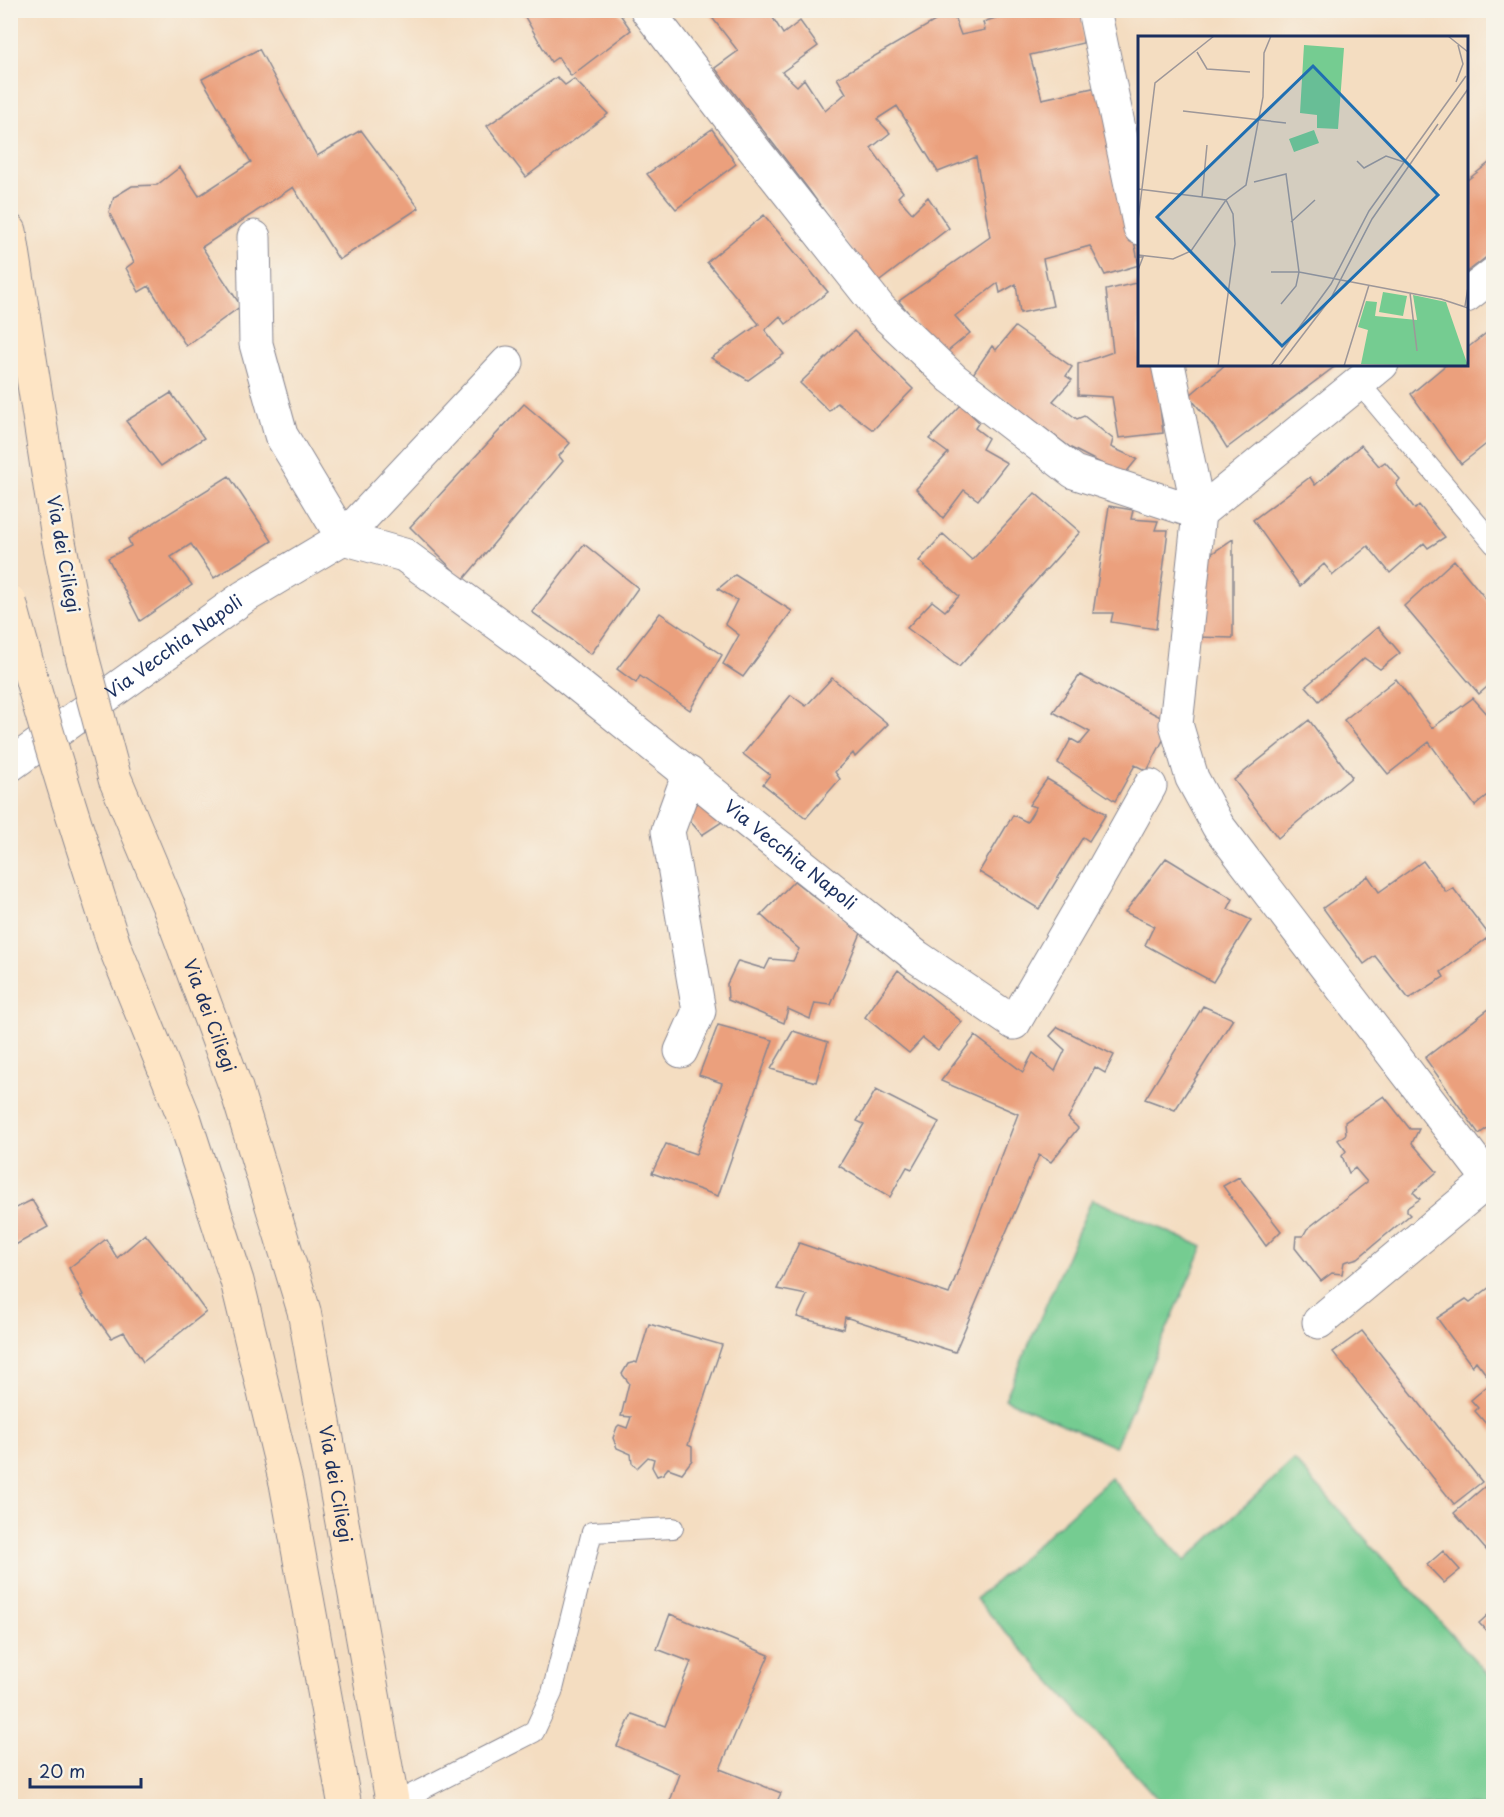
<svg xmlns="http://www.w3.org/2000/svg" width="1504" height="1817" font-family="'Playpen Sans',sans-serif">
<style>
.green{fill:#75cc91;stroke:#487e78;stroke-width:1.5}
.building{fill:#eba07d}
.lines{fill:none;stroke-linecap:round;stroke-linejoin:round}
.service-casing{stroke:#888690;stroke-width:22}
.minor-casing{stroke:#888690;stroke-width:35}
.secondary-casing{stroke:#888690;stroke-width:35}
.service{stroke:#fff;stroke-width:20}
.minor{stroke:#fff;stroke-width:33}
.secondary{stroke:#fee5c5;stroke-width:33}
.secondary-bridge-casing{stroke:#888690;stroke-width:35;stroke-linecap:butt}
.secondary-bridge{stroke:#fee5c5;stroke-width:33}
.labels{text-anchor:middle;stroke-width:5;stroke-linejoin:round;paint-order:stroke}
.street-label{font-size:18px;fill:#1b2f5e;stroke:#f7f3e8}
.inset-road{fill:none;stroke:#9d9799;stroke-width:1.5}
.view{fill:#1f6fb2;fill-opacity:0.15;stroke:#1f6fb2;stroke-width:3}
.inset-edge{fill:none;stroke:#1b2f5e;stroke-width:3}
</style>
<rect width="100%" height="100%" fill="#f7f3e8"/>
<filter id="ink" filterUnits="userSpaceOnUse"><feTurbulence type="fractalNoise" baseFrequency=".0167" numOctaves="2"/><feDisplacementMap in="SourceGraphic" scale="12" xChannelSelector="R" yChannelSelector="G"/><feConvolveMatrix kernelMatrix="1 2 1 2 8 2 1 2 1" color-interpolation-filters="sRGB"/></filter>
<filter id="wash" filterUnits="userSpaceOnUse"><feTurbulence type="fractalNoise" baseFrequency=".008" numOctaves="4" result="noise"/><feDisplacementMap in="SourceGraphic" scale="24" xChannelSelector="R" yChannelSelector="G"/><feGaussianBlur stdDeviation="1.35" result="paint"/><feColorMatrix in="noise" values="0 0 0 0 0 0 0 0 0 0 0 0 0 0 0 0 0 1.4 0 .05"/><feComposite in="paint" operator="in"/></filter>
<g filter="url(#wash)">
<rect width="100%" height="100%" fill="#f4ddc1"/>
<!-- green -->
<path class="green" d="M1092,1199l111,48 -88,200 -110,-48z
M1294,1460l199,220v126h-329l-188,-207 135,-121 74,83z"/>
<g id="blocks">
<!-- building -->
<path class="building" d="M521,10h96l14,20 -60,46 -13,-19 -7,5z
M709,10h59l15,24 17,-13 18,25 -36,26 15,14 7,-7 21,32 21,-18 -9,-15 115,-67 9,24 24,-5 -2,-8 37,-12h62l1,33 -53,12 12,44 60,-13 37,179 -34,10 -15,-29 -47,13 10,47 -33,7 -4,-29 -16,9 -2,-10 -43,33 15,17 -28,23 -43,-55 91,-64 -14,-80 -38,15 -41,-66 -20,13 13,14 -19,15 32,44 -5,5 14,16 16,-16 21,31 -73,56 -67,-94 -94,-122 23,-17 -31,-40z
M259,49l58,107 44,-26 58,78 -80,52 -46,-73 -91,60 39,59 -55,40 -37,-60 -10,6 -13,-24 8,-6 -25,-50 5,-15 18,-11 25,-1 23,-18 19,29 52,-34 -49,-83z
M557,77l8,8 9,-6 34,35 -82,63 -39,-51z
M712,129l24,35 -60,45 -29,-35z
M1494,159v92l-28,22v-92z
M764,215l64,77 -42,32 -6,-8 -15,14 19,24 -36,26 -37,-22 48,-34 -52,-62z
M1140,282v82h15l8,69 -44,5 -7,-41 -34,-2v-31l35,-12 -7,-62z
M1015,327l57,40 -6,9 6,4 -19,21 24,18 7,-3 29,23 -2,8 26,12 -13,16 -53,-27 -98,-74 19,-28 4,4z
M1494,327v111l-33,26 -50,-70 36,-30h19v-15z
M854,331l59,58 -40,41 -36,-27 -8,8 -29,-28z
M1226,364h112l-111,84 -13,-21 -25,-31z
M171,393l33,45 -43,28 -35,-45z
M524,404l46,39 -11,13 4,5 -100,119 -53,-53z
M961,405l18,17 -4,6 13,10 -6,11 25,14 -29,37 -14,-10 -21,28 -27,-29 32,-36 -19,-14z
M1361,445l18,21 6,-4 15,17 -4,5 19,25 4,-4 26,32 -17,11 -4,-5 -34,30 -22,-27 -35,29 -9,-11 -24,22 -47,-66 57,-43 5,8z
M229,476l43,65 -58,37 -23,-34 -20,13 21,28 -52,36 -32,-63 23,-12 -3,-7z
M1035,493l45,39 -121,135 -52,-39 25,-27 13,10 14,-15 -40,-35 24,-27 29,26z
M1109,506l24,4 -2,9 27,2 -3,9h13l-12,99 -45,-7 2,-9h-20z
M1233,539v99l-36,-1 4,-76z
M584,544l54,44 -47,66 -59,-42z
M1454,560l40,49v72l-15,13 -75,-88z
M735,575l57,36 -49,66 -20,-13 16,-29 -14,-11 12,-24 -19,-11z
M660,613l62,42 -32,55 -50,-34 -4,7 -19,-14z
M1378,627l22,26 -20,16 -16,-11 -45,43 -13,-15z
M1080,675l92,48 -25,48 -12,-6 -20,36 -57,-38 13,-24 9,5 10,-12 -37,-20z
M832,678l56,46 -33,33 -2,-4 -18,19 5,7 -34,39 -43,-34 7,-9 -27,-21 48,-59 15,11z
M1396,679l36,49 41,-30 17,19 4,-3v76l-19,16 -46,-64 -41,32 -44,-54z
M1309,720l43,57 -74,61 -44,-58z
M1047,779l59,35 -17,27 -6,-4 -44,72 -60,-37 34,-57 14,7 9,-15 -7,-2z
M702,800l23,20 -23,15 -19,-22z
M1166,858l67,41 -5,10 23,11 -38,62 -68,-37 9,-19 -29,-14z
M1423,861l23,31 7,-4 37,48 -49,36 3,5 -35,22 -34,-43 -11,8 -41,-56 45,-32 11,16z
M794,881l67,52 -30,72 -16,-2 -5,16 -22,-10 -4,14 -56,-23 -1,-16 11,-23 27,8 5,-10 23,2 6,-12 -37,-33h-2z
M898,970l64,52 -24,28 -15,-12 -14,15 -44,-36z
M1494,1005v118l-15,11 -54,-76z
M1203,1006l30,13 -58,91 -30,-11z
M718,1025l55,15 -55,156 -66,-23 14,-29 30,10 26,-71 -23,-8z
M1058,1027l56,28 -9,18 -10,-6 -27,51 10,10 -27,34 -12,-7 -84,197 -110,-35 -2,12 -46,-12 10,-22 -30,-6 22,-46 150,51 69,-180 -77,-33 34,-45 48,36 10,-19 22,18 10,-21 -15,-14z
M793,1031l35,11 -12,40 -45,-13z
M876,1090l63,32 -27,47 -5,-2 -17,30 -51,-31 25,-42 -7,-3z
M1384,1096l26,33h9l-7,14 25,29 -24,20 7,7 -13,9v4l3,3 -52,43 -14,4 -2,12 -10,-1 -11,8 -26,-33 1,-12h7l4,-7 60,-47 -12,-14 -6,5 -7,-17 4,-5 -8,-11 8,-6 -1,-12z
M1239,1177l42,54 -15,15 -43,-60z
M32,1200l16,27 -38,21v-37z
M145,1234l40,49 21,29 -63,50 -19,-30 -13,6 -30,-42 2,-1 -14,-27 37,-29 11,19z
M1494,1284v149l-19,-22 3,-3 -7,-8 21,-18 -16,-21 -4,5 -35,-48 29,-19 4,3z
M649,1324l73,21 -34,100 4,2v13l-10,13 -14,-5 -5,6 -6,2 -5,-9 2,-8 -6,-2 -11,11 -5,-5 -1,-9 -14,-6 -4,-10 4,-11 2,-2 8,3 4,-11 -10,-1 8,-33 -7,-9 6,-10 7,-2 2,1z
M1362,1331l120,151 -28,22 -121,-152z
M1490,1482l4,4v73l-40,-46z
M1443,1551l17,19 -16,13 -17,-18z
M1491,1612l3,3v24l-15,-16z
M670,1614l99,41 -49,114 61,24 -6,13h-91l-14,-5 10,-27 -63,-28 15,-32 33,12 26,-64 -34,-13z"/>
</g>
</g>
<g filter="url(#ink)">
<use href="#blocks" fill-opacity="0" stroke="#888690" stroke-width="1.5"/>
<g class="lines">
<!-- service casing -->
<g class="service-casing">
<path id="service" d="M1359,383l135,161
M393,1804l141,-72 18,-39 40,-161 81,-4"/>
</g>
<!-- minor casing -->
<g class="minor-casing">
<g id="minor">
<path d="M647,10l95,124 139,176 71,68 122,94 125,41 183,-149"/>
<path d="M1094,10l46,218"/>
<path id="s1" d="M254,237l2,107 25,91 62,103 61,17 135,99 378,303 97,66 90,-155 46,-82"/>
<path d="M1466,296l28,-22"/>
<path d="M1168,364l31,149 -23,211 16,54 26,48 276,360"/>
<path id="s2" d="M10,765l234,-168 99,-59 164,-175"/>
<path d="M681,1051l18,-40 -31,-180 21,-58"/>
<path d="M1319,1322l175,-146"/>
</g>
</g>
<!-- secondary casing -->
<g class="secondary-casing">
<g id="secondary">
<path d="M10,231l48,306"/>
<path id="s3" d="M169,907l67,181 68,223 89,495"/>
<path d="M114,945l70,172 53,164 49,202 59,323"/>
</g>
</g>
<!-- service -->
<use href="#service" class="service"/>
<!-- minor -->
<use href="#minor" class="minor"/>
<!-- secondary -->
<use href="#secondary" class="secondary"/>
<!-- secondary-bridge casing -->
<g class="secondary-bridge-casing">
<path id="secondary-bridge" d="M58,537l24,119 33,123 54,128
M10,602c31,116 67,229 104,343"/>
</g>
<!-- secondary-bridge -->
<use href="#secondary-bridge" class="secondary-bridge"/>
</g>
</g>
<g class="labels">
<!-- street labels -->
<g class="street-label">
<text transform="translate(63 554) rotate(80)" y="6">Via dei Ciliegi</text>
<text dy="6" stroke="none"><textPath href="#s2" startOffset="202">Via Vecchia Napoli</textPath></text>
<text dy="6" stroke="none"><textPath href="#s1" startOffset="874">Via Vecchia Napoli</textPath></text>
<text dy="6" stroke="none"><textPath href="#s3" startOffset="116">Via dei Ciliegi</textPath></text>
<text dy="6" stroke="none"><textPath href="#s3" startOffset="602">Via dei Ciliegi</textPath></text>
</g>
</g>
<!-- overview -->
<g transform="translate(1138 36)">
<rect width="330" height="330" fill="#f4ddc1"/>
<path d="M275,259l33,7 22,64 -107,-2 7,-34 -10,-3 8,-26 11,1 -2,14 42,4z" fill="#75cc91"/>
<path d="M166,9l40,3 -6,81 -21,-1v-13l-17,-2zM176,94l5,13 -25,9 -5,-13zM245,256l24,4 -4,20 -24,-4z" fill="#75cc91"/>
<path class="inset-road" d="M310,0l20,16M59,16l10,17 43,3M318,46l7,-18 -5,-19M45,75l103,12M301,94l29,-41M219,125l7,7 22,-12 18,6M116,146l32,-8 13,98 -3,14 -15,18M0,153l88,11 7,14 2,30 -17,122M64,161l5,-52M0,185l17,-138 59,-47M153,186l24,-22M0,219l35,4 18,-8 35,-51 20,-15 17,-88 1,-44 7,-17M0,221h5l-5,13M133,236h28l142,27 27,9M272,257l7,58M327,270l3,-19M133,330l60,-82 38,-73 97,-135M141,330l52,-68 41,-79 66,-95M206,330l25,-81"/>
<path class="view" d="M175,30l125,129 -156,151 -125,-129z"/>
<rect width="330" height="330" class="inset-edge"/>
</g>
<!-- margin -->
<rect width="1504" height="1817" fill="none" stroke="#f7f3e8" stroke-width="36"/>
<!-- scale -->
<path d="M30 1778v9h111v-9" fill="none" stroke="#1b2f5e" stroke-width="3"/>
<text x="39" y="1778" font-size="18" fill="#1b2f5e" stroke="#f7f3e8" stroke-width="4.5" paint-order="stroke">20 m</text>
</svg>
